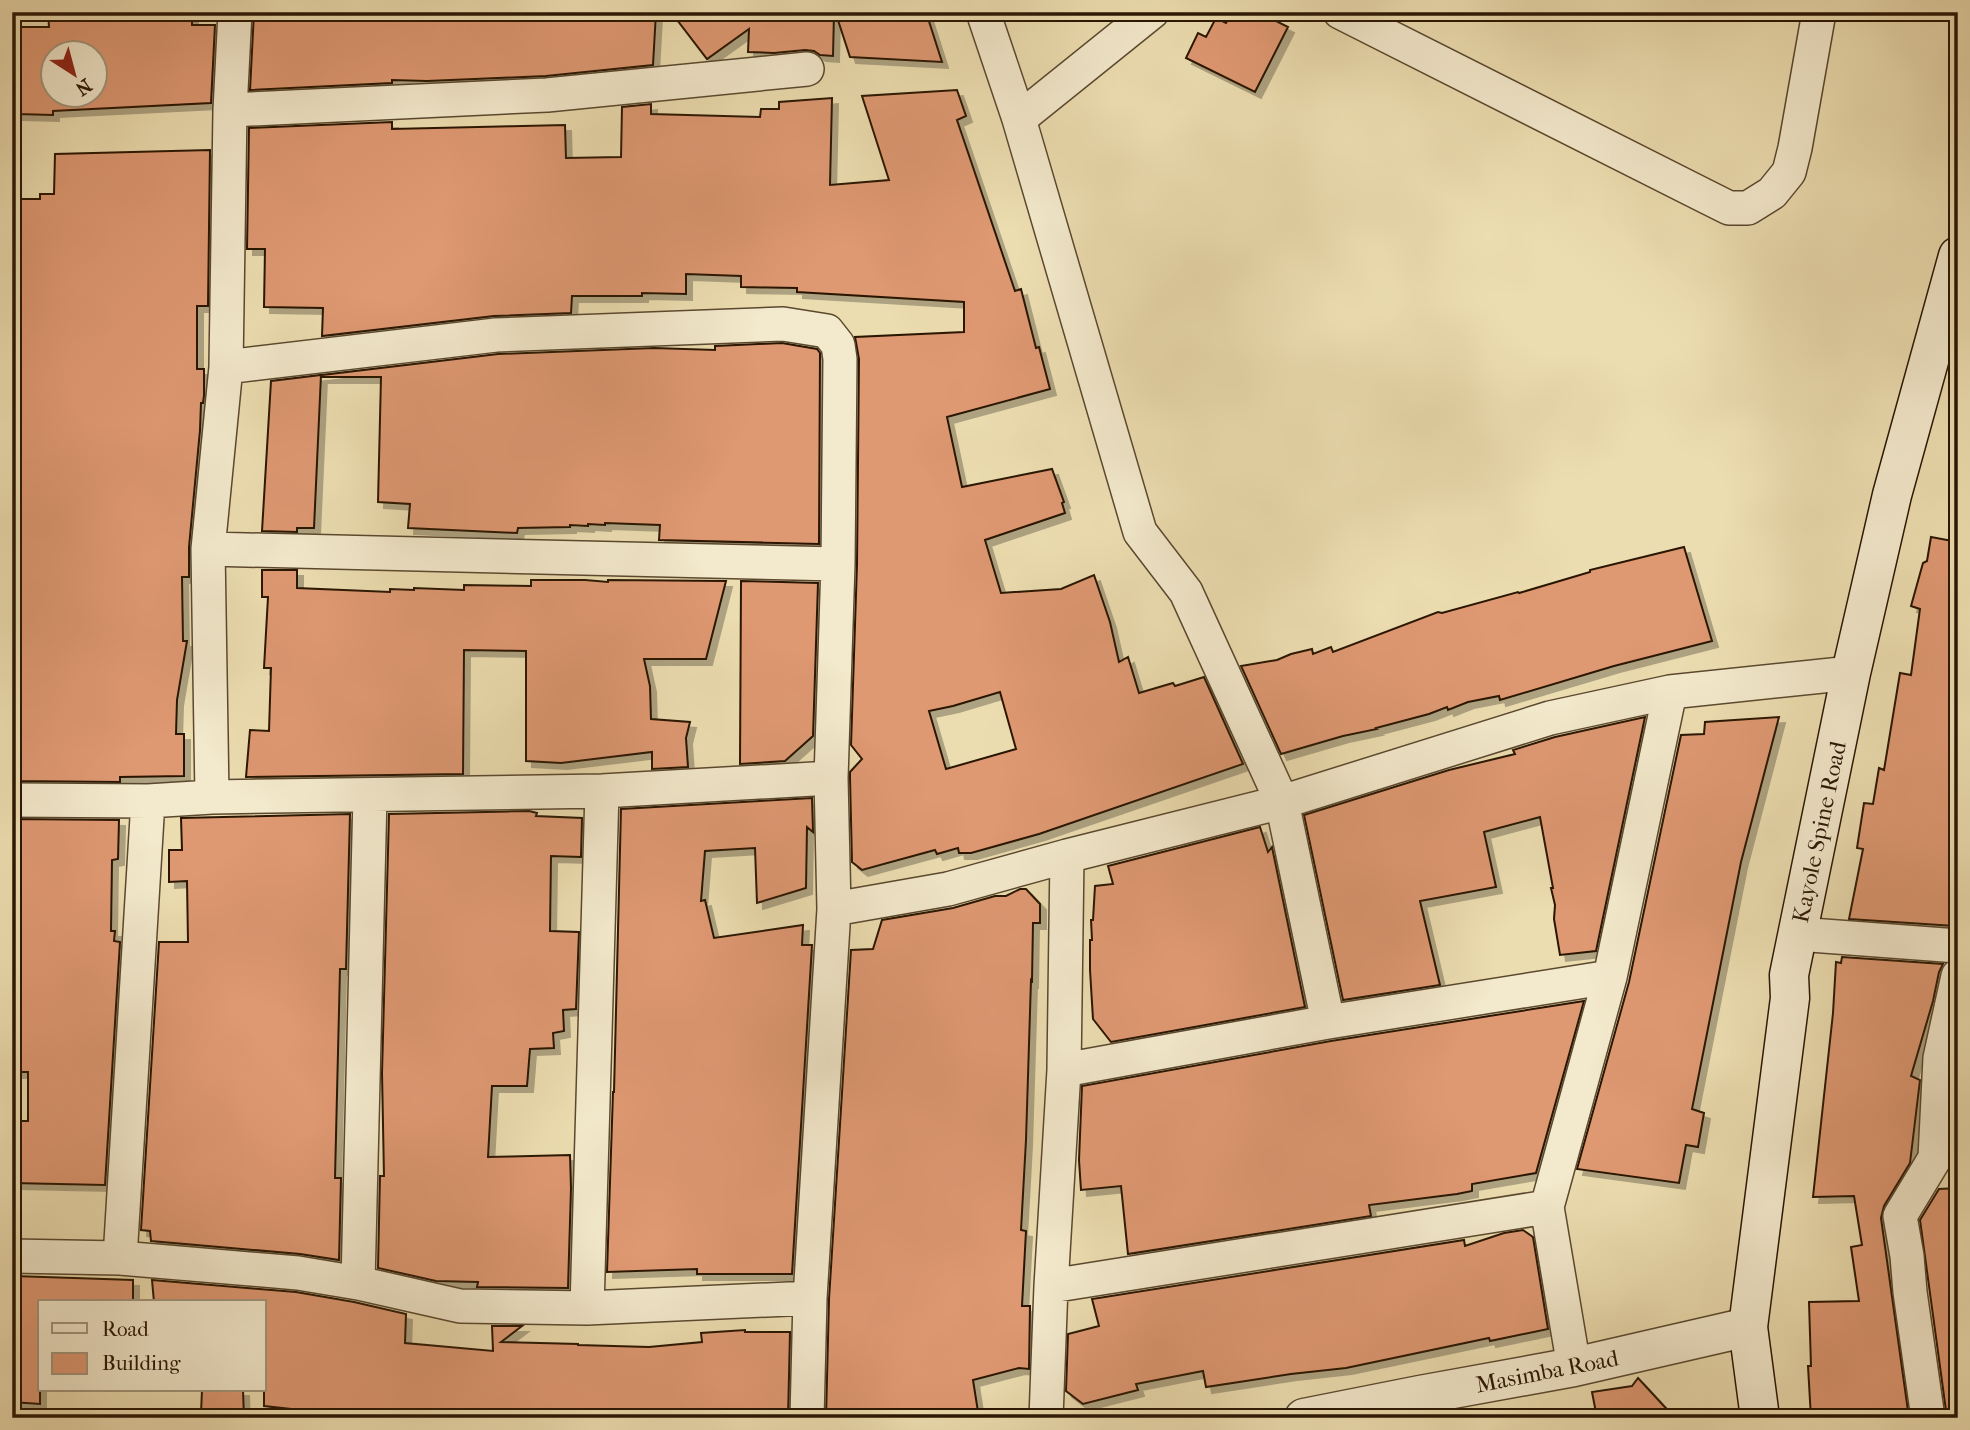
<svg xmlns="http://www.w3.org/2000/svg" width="1970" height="1430" font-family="'IM FELL French Canon',serif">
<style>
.building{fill:#de9872;stroke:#2a1604;stroke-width:2;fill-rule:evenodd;filter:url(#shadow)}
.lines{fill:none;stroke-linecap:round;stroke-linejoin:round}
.minor-casing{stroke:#5a482f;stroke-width:36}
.tertiary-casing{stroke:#5a482f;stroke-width:41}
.secondary-casing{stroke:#2a1604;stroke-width:41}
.minor{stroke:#f3e9cc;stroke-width:33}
.tertiary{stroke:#f3e9cc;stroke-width:38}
.secondary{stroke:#f3e9cc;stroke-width:38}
.labels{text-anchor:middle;stroke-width:5;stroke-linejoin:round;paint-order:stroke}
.street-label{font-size:23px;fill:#2a1604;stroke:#f3e9cc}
</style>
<defs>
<filter id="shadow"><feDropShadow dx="6" dy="6" stdDeviation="0" flood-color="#0004"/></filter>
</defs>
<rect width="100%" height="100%" fill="#ecddb0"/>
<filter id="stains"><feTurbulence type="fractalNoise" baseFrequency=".00286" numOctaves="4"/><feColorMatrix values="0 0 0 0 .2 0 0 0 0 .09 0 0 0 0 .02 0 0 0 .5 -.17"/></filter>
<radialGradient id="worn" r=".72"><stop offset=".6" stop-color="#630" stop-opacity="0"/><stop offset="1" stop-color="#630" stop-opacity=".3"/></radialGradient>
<!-- building -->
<path class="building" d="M48,12h144v13h23l-4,78 -158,8v4l-36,-1 1,-50h3v-37h28zM52,52h42v42h-42z
M254,12h402l-3,53 -107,11 -119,5 -35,-1v3l-142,7z
M671,12l163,1 -1,43 -13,-1 -6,-4 -9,-1 -31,3 -26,-1 1,-23 -42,30z
M864,12h62l16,50 -92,-5 -14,-43 29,1z
M1232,12h26l30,15 -33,65 -69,-34 12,-25 8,4 10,-19 10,5z
M957,90l9,26 -9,4 58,171 6,-2 15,59 3,-1 11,42 -103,28 15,70 90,-18 12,33 -2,1 3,10 -80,27 16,53 60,-4 33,-14 16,47 9,40 9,-5 11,36 34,-10 2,3 29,-9 39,87 -204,70 -68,19h-12l-1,-5 -21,6 -2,-4 -73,20 -10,-8 -2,-84v-6l12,-13 -11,-14 6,-181 2,-205 -4,-22 109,-5v-30l-167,-10v-4l-56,-1v-11l-55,-2v20l-44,-1v3h-70l-1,17 -77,3 -172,20 1,-28 -59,-1 1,-58h-18l2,-121 143,-6v7l173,-4 1,33 55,-1 1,-50 29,-3v10l109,3 1,-8h18v-7l53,-4 -2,87 59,-5 -27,-84zM1000,692l16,57 -70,20 -17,-58 24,-5z
M210,150l-2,156h-11v63h7v26l-1,8h-2l-1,27 -11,117v30h-7l1,64h4l-10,59 -1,34h8v42l-64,1v5l-108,-1v-391h4l-2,-53h4l3,-138h19v-5h14l1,-40z
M782,343l35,6 3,4 -1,191 -160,-4 1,-15 -55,-2v2l-17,-1v2l-18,-1v2l-52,1 -1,5 -109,-5 2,-24 -32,-2 3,-125h-59v-2l176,-21 156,-6 61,2v-4z
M321,375l-7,153h-17v4l-35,-1 9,-150z
M1931,537l27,5v364l-3,12 1,3 -1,5 -106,-7 14,-70 -6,-1 7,-45 9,1 6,-36 5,2 16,-97 11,2 9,-66 -9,-3 12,-43 4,-2z
M1684,547l28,94 -98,25 -114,34 -1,-4 -31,6 -20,8 -1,-3 -18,7 -53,14 1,1 -34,7 -62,18 -40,-88 36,-6 14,-6 21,-5 1,5 18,-7 2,5 105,-40 4,1 76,-21 1,1 71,-21v-2z
M262,570h35v18l93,4v-3l24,1v-2l50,2v-5l67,1v-6h54l23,2v-2l118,1 -20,78h-62l6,27 1,33 39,3 -4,16 2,29 -36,2v-17l-91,11 -35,-2v-110l-62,-1 -1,124 -217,3 4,-47 19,1 2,-63h-7l4,-71h-6z
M741,581l77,2 -5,153 -28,25 -45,3z
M1645,717l-49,234 -36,4 -6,-36 1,-14 -4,-17h2l-13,-71 -56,15 12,55 -76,14 20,84 -97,15 -39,-185 145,-45 66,-16 -2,-4 42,-13z
M1779,717l-38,145 -49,247 12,4 -6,34 -12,-2 -7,38 -102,-14 52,-187 52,-247 23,-1 1,-12z
M812,798l1,34 -6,-5 -1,61 -49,15 -2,-55 -50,3 -4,50 4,-1 9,38 89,-13 -1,20h10l-20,329h-95v-5l-90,3 6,-180h1l7,-283z
M529,811l8,2 -1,3 46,2 -1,39 -30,-1 -1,75 29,1 -3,77 -13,1 1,21 -11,2 1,15 -24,1 -3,37h-35l-4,71 82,-2 1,33 -3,100 -91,-1 1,-5 -42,-1 -58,-13 2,-92h4l-2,-103 7,-259z
M350,814l-4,155h-6l-5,209h6l-2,82 -39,-6 -149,-13 -1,-10 -9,-1 18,-288h29l-1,-61 -18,1v-32h13l-1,-32z
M12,819l107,1 -1,39 -6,1 -1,71h4l-1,10 6,1 -15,243 -93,-2v-62h16v-49h-16z
M1260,827l8,25 4,-5 33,160 -194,35 -18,-23 -3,-49v-30h2l-1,-20h2l2,-34 18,-2 -5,-18z
M1020,889h6l14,15v19h-7l-1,58 -1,-1 -5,160 -5,90 5,1 -4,75h8l-1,63 -10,-1 -46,12 6,38h-153l3,-119 22,-349 22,-1 9,-29 71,-12 42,-12h11z
M1842,957l101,7 -4,8 -6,29 -22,75 9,4 -10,83 -26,43 -3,12 28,200h-98l-3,-52h3l-2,-64 50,-1 -8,-54 11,-2 -8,-49 -41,1 20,-184 3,-51 5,1z
M1584,1001l-48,172 -64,11v7l-15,3 -88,11 2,11 -243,38 -7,-68 -40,4 -2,-30 3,-74 249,-45z
M1958,1188v230h-11l-27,-198 19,-31z
M1523,1230l10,7 15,92 -58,12 -1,-3 -143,30 -55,6 -85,13 -3,-16 -67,13 2,6 -55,14 -17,-13 2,-57 31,-8 -7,-27 372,-59 1,6 39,-13z
M14,1276l119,4v22h-93v102l-28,-2v-107h4z
M152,1280l144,12 58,10 52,12 -1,29 88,8 -1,-25h30l-21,16 77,2v1l71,2 53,-5 -1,-9 44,-3v2h45l-2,86h-447l-14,-2v-3l-63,-7v-104h-110z
M1638,1378l37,40h-78l-5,-26 40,-6z
M202,1390h41l1,28h-15l-28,-5z"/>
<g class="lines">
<!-- minor casing -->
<g class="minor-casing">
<path id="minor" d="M983,12l36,107 121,413 46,60 96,210 46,220
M1340,12l367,185 22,11h19l24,-15 17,-21 6,-24 23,-130
M230,110l317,-15 260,-26
M1019,119l133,-107
M226,367l270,-32 287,-11 44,7 11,14 2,14 -2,205 -7,214 3,131 -24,389 -3,120
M208,549l630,15
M212,797l-4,-248 18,-182 4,-257 5,-98
M12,800l136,1 64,-4 390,-6 229,-13
M834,909l114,-20 119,-33 215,-54 268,-84 120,-26 181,-19
M1797,934l161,12
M1064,1070l264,-48 282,-45
M12,1256l108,2 178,15 60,10 102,23 127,2 223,-10
M120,1258l28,-457
M358,1283l12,-487
M1051,1286l496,-79
M587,1308l15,-517
M1574,1367l-27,-160 63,-230 60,-285
M1046,1418l5,-132 13,-216 3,-214
M1928,1418l-18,-126 -3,-36 -7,-40 35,-58 5,-100 18,-82"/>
</g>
<!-- tertiary casing -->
<g class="tertiary-casing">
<path id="tertiary" d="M1304,1418l116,-23 154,-28 174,-40"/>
</g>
<!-- secondary casing -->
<g class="secondary-casing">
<path id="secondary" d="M1760,1418l-12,-91 42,-329 -1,-23 62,-302 41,-178 66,-239"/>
</g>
<!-- minor -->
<use href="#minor" class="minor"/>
<!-- tertiary -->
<use href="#tertiary" class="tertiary"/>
<!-- secondary -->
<use href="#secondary" class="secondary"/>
</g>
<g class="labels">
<!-- street labels -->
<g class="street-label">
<text transform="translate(1819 832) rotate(-78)" y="8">Kayole Spine Road</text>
<text transform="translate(1547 1371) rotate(-11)" y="8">Masimba Road</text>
</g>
</g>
<!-- margin -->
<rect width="1970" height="1430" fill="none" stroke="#ecddb0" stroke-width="42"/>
<rect x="14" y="14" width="1942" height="1402" fill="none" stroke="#2a1604" stroke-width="3.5"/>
<rect x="21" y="21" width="1928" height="1388" fill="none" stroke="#2a1604" stroke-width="2"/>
<!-- legend -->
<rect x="38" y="1300" width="228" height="91" fill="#f3e9cc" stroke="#a3957c" stroke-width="2"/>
<rect x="52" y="1323" width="35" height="10" fill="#f3e9cc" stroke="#a3957c" stroke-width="2"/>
<text x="102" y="1336" font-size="21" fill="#2a1604">Road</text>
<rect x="52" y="1353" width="35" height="21" fill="#de9872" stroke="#a3957c" stroke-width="2"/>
<text x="102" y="1370" font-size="21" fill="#2a1604">Building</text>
<!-- north arrow -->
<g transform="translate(74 74) rotate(144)"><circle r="33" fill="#f3e9cc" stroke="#a3957c" stroke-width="2"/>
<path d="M0-5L12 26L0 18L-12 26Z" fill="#8f2418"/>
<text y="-10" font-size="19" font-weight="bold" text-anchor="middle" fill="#2a1604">N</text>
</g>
<rect width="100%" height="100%" filter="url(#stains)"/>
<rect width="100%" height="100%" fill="url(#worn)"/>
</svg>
